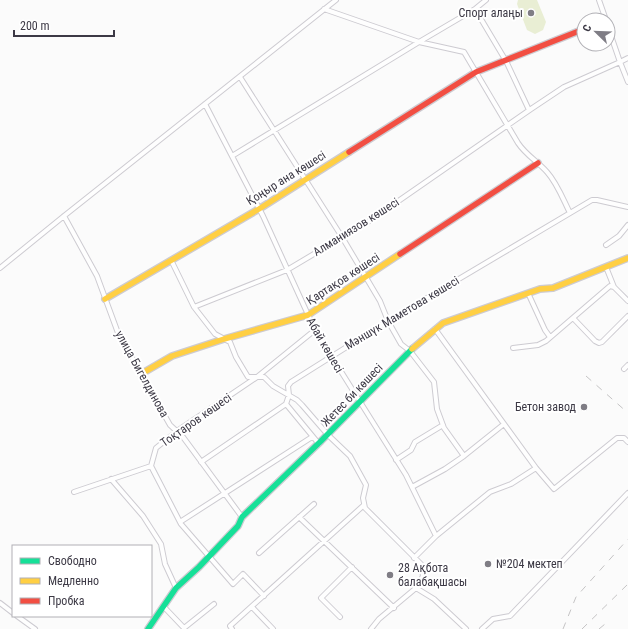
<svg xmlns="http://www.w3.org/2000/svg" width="628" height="629" font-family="'Roboto Condensed',sans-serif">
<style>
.green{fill:#e9eed4}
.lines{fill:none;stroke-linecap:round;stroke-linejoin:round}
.street-casing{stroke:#cdcbd1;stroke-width:6}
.fast-casing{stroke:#cdcbd1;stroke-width:8}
.slow-casing{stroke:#cdcbd1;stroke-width:8}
.jam-casing{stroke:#cdcbd1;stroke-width:8}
.street{stroke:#fefefe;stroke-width:4}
.fast{stroke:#16e098;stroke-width:5.5}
.slow{stroke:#ffcf43;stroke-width:5.5}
.jam{stroke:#f24e42;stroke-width:5.5}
.rail{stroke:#c5c4c5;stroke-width:1;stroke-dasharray:7 7;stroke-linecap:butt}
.poi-dot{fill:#7f7d85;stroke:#fff;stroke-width:1.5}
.labels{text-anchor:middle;stroke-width:4;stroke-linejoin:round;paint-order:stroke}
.poi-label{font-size:12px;fill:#3c3945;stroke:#fff;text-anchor:end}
.street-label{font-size:12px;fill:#3c3945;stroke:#fff}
</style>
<rect width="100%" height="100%" fill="#fbfbfb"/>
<!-- green -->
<path class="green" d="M518,0h19l9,22 -3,8 -8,4 -8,-4 -10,-26z"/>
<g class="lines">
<!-- street casing -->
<g class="street-casing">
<path id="street" d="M599,0l7,20
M475,9l31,52 23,49
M419,42l45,10 54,91c8,12 19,18 29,29 10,11 16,27 23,41
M419,42l56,-33 11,-9
M628,58l-8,4 8,20
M240,77l102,160 38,64 8,20 13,23 9,7 24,31 3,27 7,19 20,28
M205,104l58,112 52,114 91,145 30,61
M232,156l187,-114 -95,-33
M64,216l33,60 21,57 52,92 13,12 59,80
M606,245l13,-9 9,-11
M171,260l23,47 21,27 15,8 6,15 12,20h16l9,9 24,14 5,5 26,30 22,21 16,29 -3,13 2,10 56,56 2,12 -7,12
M606,267l8,20
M0,268l64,-52 272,-216
M528,293l17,37 5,7
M194,307l93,-37 84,-50 160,-111 33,-22 56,-25 -12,-35
M573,318l22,23 4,2 3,-1 26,-26
M435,329l101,139 18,21 63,-51h7l4,4
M513,348l25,-3 8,-4 64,-55 4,1 14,14
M624,369l4,-4
M286,404l33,40
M396,460l15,-10 4,-8 28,-17
M201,462l85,-58 3,-9 -1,-9 3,-4 97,-61 204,-121h5l31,7
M151,466l30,58 52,60 10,-10 21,22
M111,479l32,37 18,28 4,20 11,24
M412,487l33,-18 19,-13 40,-32
M74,492l77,-26 5,-18 21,-17 80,-54 58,-47
M299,517l95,91
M180,522l132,-85
M259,553l55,-49
M414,558l22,-22 54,-44 21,-8 25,-16
M0,603l13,10
M164,607l20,21 30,-24
M252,607l21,22
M17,616l18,13
M340,617l-19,-19 31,-31
M232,629l-2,-3 134,-121
M371,629l8,-10 37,-31 18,11 32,30
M482,629l11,-10 17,-3 118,-123"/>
</g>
<!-- fast casing -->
<g class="fast-casing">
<path id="fast" d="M148,629l28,-41 23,-21 39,-41 4,-9 79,-76 91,-92"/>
</g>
<!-- slow casing -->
<g class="slow-casing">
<path id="slow" d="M105,299l154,-90 90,-57
M412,349l31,-26 97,-34 13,-1 75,-30
M141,374l31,-18 52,-17 84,-24 92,-61"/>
</g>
<!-- jam casing -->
<g class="jam-casing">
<path id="jam" d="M349,152l127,-80 108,-43
M400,254l138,-91"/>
</g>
<!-- street -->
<use href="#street" class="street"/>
<!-- fast -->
<use href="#fast" class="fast"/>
<!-- slow -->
<use href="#slow" class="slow"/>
<!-- jam -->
<use href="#jam" class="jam"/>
<!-- rail -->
<path class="rail" d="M586,376l42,37
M563,629l13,-32 52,-58
M582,629l46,-45
M599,629l6,-5"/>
</g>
<!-- markers -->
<g class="poi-dot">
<circle cx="531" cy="13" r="4"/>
<circle cx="584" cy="407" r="4"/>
<circle cx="488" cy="564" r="4"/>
<circle cx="390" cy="575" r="4"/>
</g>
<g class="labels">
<!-- poi labels -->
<g class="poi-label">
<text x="523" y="17">Спорт алаңы</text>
<text x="576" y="411">Бетон завод</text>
<text x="496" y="568" text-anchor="start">№204 мектеп</text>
<text x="398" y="572" text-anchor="start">28 Ақбота<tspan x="398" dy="14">балабақшасы</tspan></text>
</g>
<!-- street labels -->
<g class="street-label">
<text transform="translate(286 178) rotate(-32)" y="4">Қоңыр ана көшесі</text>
<text transform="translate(356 227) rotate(-32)" y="4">Алманиязов көшесі</text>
<text transform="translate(343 279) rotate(-33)" y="4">Қартақов көшесі</text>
<text transform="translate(402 313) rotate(-31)" y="4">Мәншүк Маметова көшесі</text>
<text transform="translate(325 345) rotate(60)" y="4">Абай көшесі</text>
<text transform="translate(142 374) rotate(61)" y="4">улица Бигелдинова</text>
<text transform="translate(352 395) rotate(-46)" y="4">Жетес би көшесі</text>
<text transform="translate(196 420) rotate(-35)" y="4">Тоқтаров көшесі</text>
</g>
</g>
<!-- legend -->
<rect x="12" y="545" width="140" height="72" fill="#ffffff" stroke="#b1b0b5"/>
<rect x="20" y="558" width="20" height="6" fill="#16e098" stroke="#b1b0b5"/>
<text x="48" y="565" font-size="12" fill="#3c3945">Свободно</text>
<rect x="20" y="578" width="20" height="6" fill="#ffcf43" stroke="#b1b0b5"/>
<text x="48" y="585" font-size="12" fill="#3c3945">Медленно</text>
<rect x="20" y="598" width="20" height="6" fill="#f24e42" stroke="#b1b0b5"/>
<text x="48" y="605" font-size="12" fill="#3c3945">Пробка</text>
<!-- north arrow -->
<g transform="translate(596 32) rotate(293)"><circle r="19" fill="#ffffff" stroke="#b1b0b5"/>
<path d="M0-3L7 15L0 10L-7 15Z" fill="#7f7d85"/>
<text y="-6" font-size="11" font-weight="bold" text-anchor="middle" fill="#3c3945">С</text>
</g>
<!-- scale -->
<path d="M14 30v6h100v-6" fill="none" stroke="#3c3945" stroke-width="2"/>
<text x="20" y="30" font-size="12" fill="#3c3945" stroke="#ffffff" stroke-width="3" paint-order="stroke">200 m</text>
</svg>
